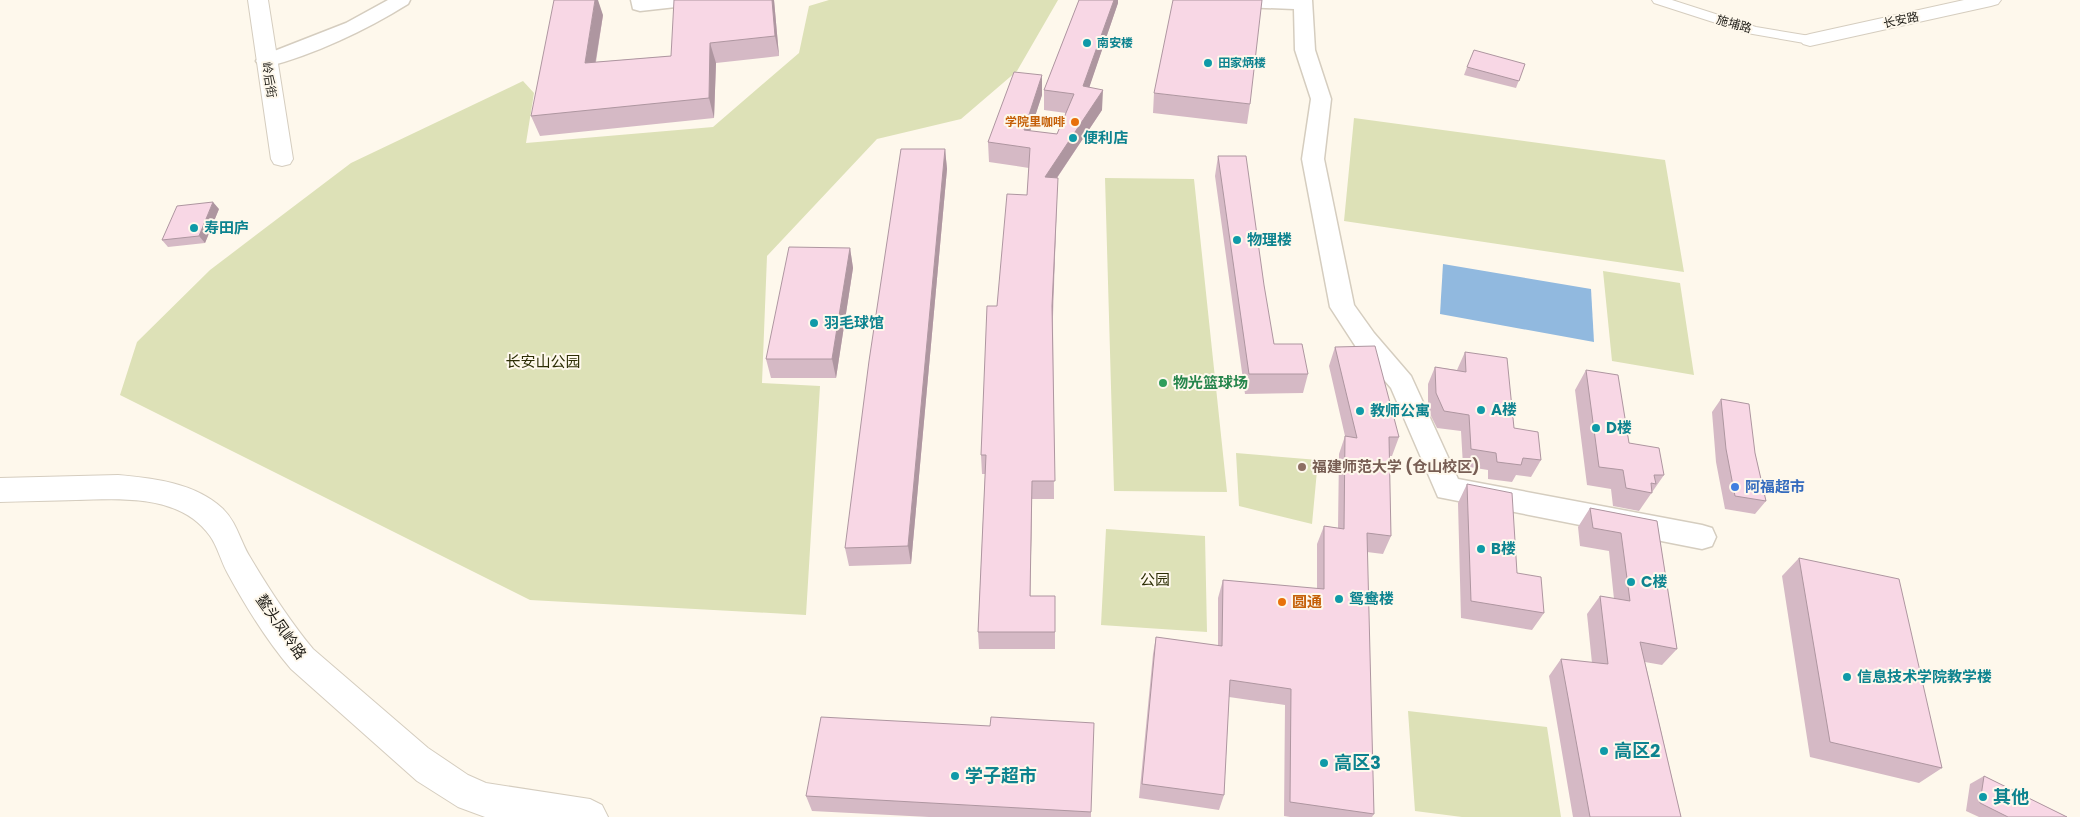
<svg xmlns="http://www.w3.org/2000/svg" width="2080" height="817" font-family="Poppins,'Noto Sans SC',sans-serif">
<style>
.green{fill:#dde1b7}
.water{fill:#91b9df}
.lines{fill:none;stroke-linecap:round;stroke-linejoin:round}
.pedestrian-casing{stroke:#d5cdbf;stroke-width:2}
.minor-casing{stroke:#d5cdbf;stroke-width:3}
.tertiary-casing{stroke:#d5cdbf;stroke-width:2}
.pedestrian{fill:#fff;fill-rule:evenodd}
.minor{fill:#fff;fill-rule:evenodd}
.tertiary{fill:#fff;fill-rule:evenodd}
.wall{fill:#d5b9c5}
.shaded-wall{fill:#ae96a0}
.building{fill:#f8d7e5;stroke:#ae96a0}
.culture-dot{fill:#0f9aa8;stroke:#fef8ec;stroke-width:2}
.food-dot{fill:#e8710a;stroke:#fef8ec;stroke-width:2}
.leisure-dot{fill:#2e9e5b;stroke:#fef8ec;stroke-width:2}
.education-dot{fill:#8d6e63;stroke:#fef8ec;stroke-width:2}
.shop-dot{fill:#3f7fe0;stroke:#fef8ec;stroke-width:2}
.labels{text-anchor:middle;stroke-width:4;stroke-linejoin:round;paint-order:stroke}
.far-street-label{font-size:12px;fill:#201e18;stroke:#fef8ec}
.far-culture-label{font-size:12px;font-weight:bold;fill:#0d838f;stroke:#fef8ec;text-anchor:start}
.far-food-label{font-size:12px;font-weight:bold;fill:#c56008;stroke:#fef8ec;text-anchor:end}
.culture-label{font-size:15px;font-weight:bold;fill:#0d838f;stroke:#fef8ec;text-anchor:start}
.park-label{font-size:15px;fill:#2c2e05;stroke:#fef8ec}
.leisure-label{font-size:15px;font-weight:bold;fill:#27864d;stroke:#fef8ec;text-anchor:start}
.education-label{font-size:15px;font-weight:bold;fill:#785e54;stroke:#fef8ec;text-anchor:start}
.shop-label{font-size:15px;font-weight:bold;fill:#366cbe;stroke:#fef8ec;text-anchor:start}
.food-label{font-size:15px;font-weight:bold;fill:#c56008;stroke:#fef8ec;text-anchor:start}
.street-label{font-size:15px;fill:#201e18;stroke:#fef8ec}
.near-culture-label{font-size:18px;font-weight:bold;fill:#0d838f;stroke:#fef8ec;text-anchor:start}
</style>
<rect width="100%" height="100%" fill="#fef8ec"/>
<!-- green -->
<path class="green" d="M829,0h229l-41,71 -56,48 -84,20 -110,117 -5,127 58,3 -14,229 -276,-15 -410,-205 17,-53 73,-72 141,-107 172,-82 11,12 -8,50 187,-16 86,-74 10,-47z
M1354,118l311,42 19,112 -340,-51z
M1105,178l89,1 33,313 -113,-1z
M1603,271l77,12 14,92 -82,-14z
M1236,453l82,7 -6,64 -73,-18z
M1106,529l99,7 2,96 -106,-7z
M1408,711l139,16 14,90h-99l-47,-6z"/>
<!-- water -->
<path class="water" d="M1443,264l148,25 3,53 -154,-28z"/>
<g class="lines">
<!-- pedestrian casing -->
<g class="pedestrian-casing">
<path id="pedestrian" d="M1652,0h20l84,27 54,9 7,4 -7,4 -63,-11 -93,-30z"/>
</g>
<!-- minor casing -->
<g class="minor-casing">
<path id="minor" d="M388,0h22l-2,4c-42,26 -94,51 -142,63l-7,-2 -3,-4 3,-4 87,-34z
M631,0h63l-2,4 -7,2 -45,5 -7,-2z
M1207,0h105l3,50 16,49 -7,60 30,146 20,28 37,43 47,103 244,46 10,3 4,9 -4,9 -10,3 -264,-52 -47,-109 -35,-41 -26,-40 -28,-148 9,-60 -16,-49 -1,-41 -78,-3 -7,-2z"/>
</g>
<!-- tertiary casing -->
<g class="tertiary-casing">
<path id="tertiary" d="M248,0h20l25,159 -3,5 -8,2 -8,-2 -3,-5z
M1964,0h37l-3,4 -7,2 -181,40 -7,-2 -3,-4 3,-4 7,-2z
M118,475c35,3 77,8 104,33 15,14 18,33 28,49 19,32 40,64 63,92l115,99 40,27 18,8 104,16 12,6 6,12h-123l-27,-10 -41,-26 -126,-112c-24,-28 -45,-62 -63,-95 -7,-12 -10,-27 -18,-38 -30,-42 -88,-37 -134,-36 -25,1 -51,1 -76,2v-24z"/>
</g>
<!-- pedestrian -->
<use href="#pedestrian" class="pedestrian"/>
<!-- minor -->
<use href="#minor" class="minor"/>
<!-- tertiary -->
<use href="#tertiary" class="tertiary"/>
</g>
<!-- wall -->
<path class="wall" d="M774,0l5,56 -63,7 -2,55 -174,18 -9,-20 72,-101 -7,47 75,-6z
M1079,0h39v3l-29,84 13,23 -45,68v20l-4,119 1,182h-22l-2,97h25v53h-76l-1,-17 7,-158h-3l-1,-19 16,-149 30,-111 2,-27 -40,-6 -1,-20 54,-67v20l-12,36 27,3 9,-21 -22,-3v-20z
M1525,64l-9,24 -52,-13 3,-8z
M1154,93l96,11 -3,20 -94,-11z
M945,149l2,20 -36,395 -62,2 -4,-18z
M1218,156l56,188 34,30 -5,19 -58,1 -30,-218z
M219,209l-14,34 -37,4 -6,-7z
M850,248l3,20 -17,110h-65l-5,-19z
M1335,347l64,90 -7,19h-3l2,80 -8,18 -16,-2 7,262 -2,3h-82l-6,-1 1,-111 -56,-8 -5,98 -5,15 -80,-12 14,-144 3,-17 62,9v-48l5,-18 94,9v-45l7,-18 14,2 1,-74 6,-18 -16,-70z
M1465,352l49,76 27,32 -10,17 -15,-2 -4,7 -24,-3v-9l-25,-4 -2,-35 -24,-3 -9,-18v-26l7,-17 22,3z
M1586,370l43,73 35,32 -25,36 -26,-5 -2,-17 -24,-4 -12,-95z
M1721,399l34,54 11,48 -11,13 -30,-5 -9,-47 -4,-50z
M1467,484l50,89 27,40 -12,17 -71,-12 -3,-115z
M1590,508l67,13 20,128 -15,16 -17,-3 36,155h-108l-24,-141 12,-17 31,4 -5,-49 13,-18 14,3 -5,-48 -29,-5 -2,-19z
M1799,558l143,210 -23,15 -109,-26 -28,-181z
M990,726l101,86v5h-162l-117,-6 -6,-15z
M1984,776l83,41h-88l-13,-6 4,-27z"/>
<!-- shaded-wall -->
<path class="shaded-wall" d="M595,0h3l5,15 -11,68 -7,-20z
M772,0h2l5,56 -4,-20z
M1114,0h4v3l-35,103v-20z
M710,43l6,20 -2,55 -5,-20z
M1042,75v20l-17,52 -1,-17z
M1103,90l-1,20 -58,87 1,-20z
M945,149l2,20 -36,395 -3,-18z
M1058,178l-1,20 -5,128v-20z
M213,202l6,7 -14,34 -6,-7z
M850,248l3,20 -17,110 -4,-19z
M1032,481v18l-2,114v-17z"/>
<!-- building -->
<path class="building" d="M554,0h41l-10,63 86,-7 3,-56h98l3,36 -65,7 -1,55 -178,18z
M1079,0h35l-31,86 20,4 -58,87 13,1 -6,128 3,175h-23l-2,115h25v36h-77l8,-177h-5l6,-149h10l10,-112 20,1 3,-47 -42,-6 26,-70 28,3 -18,55 33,4 17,-40 -30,-4z
M1173,0h89l-12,104 -96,-11z
M1474,50l51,14 -6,17 -52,-14z
M901,149h44l-37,397 -63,2 24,-187z
M1218,156h28l18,129 10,59h28l6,30h-59z
M213,202l-14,34 -37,4 15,-34z
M789,247l61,1 -18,111h-66z
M1375,346l24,91h-10l2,99 -24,-3 7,281 -84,-12 1,-113 -61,-9 -6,115 -82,-11 14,-147 66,9 1,-66 101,9v-63l20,3 1,-93 12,2 -22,-91z
M1465,352l42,6 7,70 24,4 3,28 -18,-2 -2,7 -24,-3 -1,-9 -25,-4 -2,-34 -25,-4 -8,-18 -1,-26 31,5z
M1586,370l32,5 11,68 30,5 5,27h-10l2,9 -5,-1 1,10 -26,-5 -3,-18 -24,-3z
M1721,399l28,5 6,49 11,48 -31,-5 -9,-47z
M1467,484l45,9 5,80 24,4 3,36 -73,-12z
M1590,508l67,13 20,128 -37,-7 41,175h-91l-29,-158 47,5 -8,-68 30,5 -9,-68 -28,-5z
M1799,558l100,21 43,189 -112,-26z
M821,717l169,9 1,-9 103,6 -3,89 -285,-16z
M1984,776l83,41h-59l-28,-14z"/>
<!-- markers -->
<g class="culture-dot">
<circle cx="1087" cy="43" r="5"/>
<circle cx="1208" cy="63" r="5"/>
<circle cx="1073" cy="138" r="5"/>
<circle cx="194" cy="228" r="5"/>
<circle cx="1237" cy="240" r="5"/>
<circle cx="814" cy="323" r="5"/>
<circle cx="1481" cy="410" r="5"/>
<circle cx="1360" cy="411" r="5"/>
<circle cx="1596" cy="428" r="5"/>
<circle cx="1481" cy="549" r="5"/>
<circle cx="1631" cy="582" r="5"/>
<circle cx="1339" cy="599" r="5"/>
<circle cx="1847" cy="677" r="5"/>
<circle cx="1604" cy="751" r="5"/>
<circle cx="1324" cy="763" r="5"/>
<circle cx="955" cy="776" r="5"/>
<circle cx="1983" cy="797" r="5"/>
</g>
<g class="food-dot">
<circle cx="1075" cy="122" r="5"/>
<circle cx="1282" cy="602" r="5"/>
</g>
<circle class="leisure-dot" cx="1163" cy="383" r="5"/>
<circle class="education-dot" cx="1302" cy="467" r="5"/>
<circle class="shop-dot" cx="1735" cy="487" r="5"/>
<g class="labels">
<!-- far-street labels -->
<g class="far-street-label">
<text transform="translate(1901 20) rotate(-12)" y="4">长安路</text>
<text transform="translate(1734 24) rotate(16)" y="4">施埔路</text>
<text transform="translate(269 80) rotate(81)" y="4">岭后街</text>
</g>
<!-- far-culture labels -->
<g class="far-culture-label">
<text x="1097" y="47">南安楼</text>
<text x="1218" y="67">田家炳楼</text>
</g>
<!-- far-food labels -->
<g class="far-food-label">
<text x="1065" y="126">学院里咖啡</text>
</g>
<!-- culture labels -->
<g class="culture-label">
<text x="1083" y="143">便利店</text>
<text x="204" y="233">寿田庐</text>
<text x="1247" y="245">物理楼</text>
<text x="824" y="328">羽毛球馆</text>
<text x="1491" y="415">A楼</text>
<text x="1370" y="416">教师公寓</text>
<text x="1606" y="433">D楼</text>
<text x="1491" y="554">B楼</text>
<text x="1641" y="587">C楼</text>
<text x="1349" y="604">鸳鸯楼</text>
<text x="1857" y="682">信息技术学院教学楼</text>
</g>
<!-- park labels -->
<g class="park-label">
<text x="543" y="367">长安山公园</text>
<text x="1155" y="585">公园</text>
</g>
<!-- leisure labels -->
<g class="leisure-label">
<text x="1173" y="388">物光篮球场</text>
</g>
<!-- education labels -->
<g class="education-label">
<text x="1312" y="472">福建师范大学 (仓山校区)</text>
</g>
<!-- shop labels -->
<g class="shop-label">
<text x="1745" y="492">阿福超市</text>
</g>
<!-- food labels -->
<g class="food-label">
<text x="1292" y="607">圆通</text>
</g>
<!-- street labels -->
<g class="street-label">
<text transform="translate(281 627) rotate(55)" y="5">鳌头凤岭路</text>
</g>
<!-- near-culture labels -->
<g class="near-culture-label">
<text x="1614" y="757">高区2</text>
<text x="1334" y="769">高区3</text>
<text x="965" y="782">学子超市</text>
<text x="1993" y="803">其他</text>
</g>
</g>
</svg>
